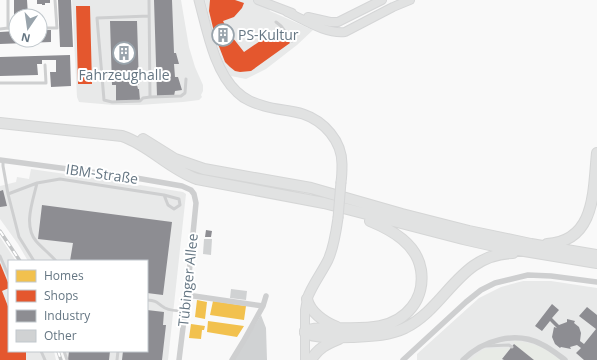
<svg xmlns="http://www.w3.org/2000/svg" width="597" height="360" font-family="'Open Sans',sans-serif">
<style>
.built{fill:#e8e9e9}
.green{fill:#e8ebe6}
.homes{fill:#f2c14e}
.shops{fill:#e4572e}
.industry{fill:#8d8d92}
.building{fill:#d0d2d3}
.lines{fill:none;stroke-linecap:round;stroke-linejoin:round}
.secondary-casing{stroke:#d5d6d7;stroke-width:10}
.primary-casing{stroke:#d5d6d7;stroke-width:11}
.highway-casing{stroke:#d5d6d6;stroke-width:12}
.lane{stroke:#cecfd0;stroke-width:3}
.street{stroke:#cecfd0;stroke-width:5.5}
.secondary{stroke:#e1e2e2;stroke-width:8}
.primary{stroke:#e1e2e2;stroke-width:9}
.highway{stroke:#e1e2e2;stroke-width:10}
.rail-casing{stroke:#c3c5c6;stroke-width:3.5}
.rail{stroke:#fff;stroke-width:2;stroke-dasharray:6;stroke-linecap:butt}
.primary-bridge-casing{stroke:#d5d6d7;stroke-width:11;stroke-linecap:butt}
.primary-bridge{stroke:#e1e2e2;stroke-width:9}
.labels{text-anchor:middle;stroke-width:4;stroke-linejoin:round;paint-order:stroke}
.poi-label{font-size:14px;fill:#657683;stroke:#fff;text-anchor:start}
.street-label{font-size:14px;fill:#657683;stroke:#fff}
</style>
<rect width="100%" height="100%" fill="#f9f9f9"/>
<!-- built -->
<path class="built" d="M72,0h109l8,47 6,20 8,18v6l-2,4 1,2 -3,3 -16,2 -44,3h-26l-34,-3 -2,-5z
M205,0h62l3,11 43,19 -16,15 -31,24 -20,10 -15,-3 -6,-9 -12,-34z
M31,169l96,14 2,2 8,1 3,-1 43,7 3,2 -18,166h-100l-3,-9h82v-90h-119l-10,-17 -18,-25v-33l16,-4 1,-5 12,2z
M0,237l16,24h-7v90h45l2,9h-56z
M523,281h28l46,7v72h-180v-6l62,-56 22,-11z"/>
<!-- green -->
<path class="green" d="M514,341c22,2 29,6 46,19h-26l-20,-16z
M510,348l-9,12h-31l14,-11z"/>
<!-- homes -->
<path class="homes" d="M197,300l10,2 -2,17 -10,-2z
M213,301l33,5 -2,14 -34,-5z
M208,321l36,5 -7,11 -30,-5z
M191,324l14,2 -1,4h-2l-1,9 -12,-1z"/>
<!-- shops -->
<path class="shops" d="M210,0h25l9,3 -2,5 -8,9 -11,4 6,12 15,19 35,-24 11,15 -39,28 -11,1 -5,-1 -5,-4 -5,-5 -10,-26 -6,-25z
M76,6h14l2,78h-14z
M0,263l9,22v3l-7,3 7,18v42h17v9h-26z"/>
<!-- industry -->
<path class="industry" d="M14,0h13l1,15 3,1h-15v9l-3,-8 1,-1z
M37,0h13v3h-5v2h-3v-1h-5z
M58,0h13l2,47h-13z
M154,0h18l2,53h2l3,11h-5l1,13h3l4,13 -7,1 -1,5h-17z
M110,21h27l2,64h-2l1,4h1l1,11 -24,1v-16h-4z
M40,30h11v12l-51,2v-12l16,-1v9h24z
M70,55l1,31 -20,1 -1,-15h6v-12h-14v4h-5l1,11 -38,1v-19z
M3,190l4,16 -7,1v-16z
M42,205l130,17 -9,73 -16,-2v-32h-77l3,-18 -35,-4z
M206,230l6,1 -1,6h-6z
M552,304l7,6 -7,8 7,7 8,-3v-3l8,2 -1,2 5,4 2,6 -1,8 4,3 12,-15 -17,-13 8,-9 10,8v45h-13l-8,-7 5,-5 -4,-3 -7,2 1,2 -10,-2 -1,1 -5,-4 -3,-7 2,-10 3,1 -7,-7 -8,10 -7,-5z
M147,310l17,2 -1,13h3l-4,35h-40l1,-9h24z
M514,344l20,16h-30l-2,-1z
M69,351h41l-1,9h-41z"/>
<!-- building -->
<path class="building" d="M204,239h8l-1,16 -8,-1z
M231,289l16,2 -1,9 -16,-2z
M261,315l5,13 1,32h-33z"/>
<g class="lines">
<!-- secondary casing -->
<g class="secondary-casing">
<path id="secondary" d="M258,0l34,13
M287,12c18,8 38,22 58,20l48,-25 17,-7
M308,17l22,5h8l44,-22
M305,360v-50l2,-11"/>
</g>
<!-- primary casing -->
<g class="primary-casing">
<path id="primary" d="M199,0c8,29 15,71 38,92 8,8 17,11 27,14 13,4 26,4 39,8 21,7 39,27 39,50 0,6 0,12 -1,18
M307,299c5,-14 14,-25 21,-39 6,-13 8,-28 10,-42"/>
</g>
<!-- highway casing -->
<g class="highway-casing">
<path id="highway" d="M0,123l122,13c27,9 47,33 75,43l127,24 139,36 31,7 103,17
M143,139l32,20 29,10 107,19 91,26 67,17 62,13 66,11
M547,244c49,-3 46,-53 50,-91
M307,299c3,13 17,23 30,28
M305,331c8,-3 16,-3 24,-3 29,0 63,5 83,-21 8,-10 11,-24 9,-37 -4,-26 -29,-40 -51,-49
M305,333c14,6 31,4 46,4 18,-1 37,-1 54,-9 42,-21 54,-74 108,-75
M311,360c7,-12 16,-16 28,-21"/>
</g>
<!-- lane -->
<path class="lane" d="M149,0l1,97 -7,1 -3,3 -28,1 -8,-2 -7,-82 52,-2
M276,22l5,4 11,15
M8,28l8,2
M40,28h17l-2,-28
M0,29l8,-1v-28
M0,83h46l-1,-18
M150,97l31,-1 4,-3 1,-14
M3,161v5l5,28 29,-11 23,-4 104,16 15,4 1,6 -6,4 -6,-4 -4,-10
M37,183c-4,18 -14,42 -1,58 6,7 14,13 20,20
M8,194l11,43 15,24
M0,256l9,21
M147,300c12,1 9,3 18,8 6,3 14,3 20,3
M486,346l23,-1 3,2
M41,351l4,9
M64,351l3,9
M117,360l1,-9"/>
<!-- street -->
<path class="street" d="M0,160l136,18 46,8 9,4 3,4 2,9 -9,92 -8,65
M187,295l76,11 -20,36 -11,18
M263,306l3,-10
M403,360l63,-58 15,-12 14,-7 33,-8 23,1 46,6
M463,360c20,-20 52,-29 78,-16 9,4 16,10 24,16"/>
<!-- secondary -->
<use href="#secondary" class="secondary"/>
<!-- primary -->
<use href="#primary" class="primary"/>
<!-- highway -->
<use href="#highway" class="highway"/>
<!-- rail casing -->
<g class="rail-casing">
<path id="rail" d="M0,231l20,30
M58,351l3,9"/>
</g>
<!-- rail -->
<use href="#rail" class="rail"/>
<!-- primary-bridge casing -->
<g class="primary-bridge-casing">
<path id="primary-bridge" d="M338,218l3,-36"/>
</g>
<!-- primary-bridge -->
<use href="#primary-bridge" class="primary-bridge"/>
</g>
<!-- icons -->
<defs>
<g id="building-ring" transform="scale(1.15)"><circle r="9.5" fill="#fff" stroke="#99a4ac" stroke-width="1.5"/><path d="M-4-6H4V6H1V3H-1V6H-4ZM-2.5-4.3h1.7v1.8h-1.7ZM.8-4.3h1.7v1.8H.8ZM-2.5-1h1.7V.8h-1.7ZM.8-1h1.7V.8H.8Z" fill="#99a4ac"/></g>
</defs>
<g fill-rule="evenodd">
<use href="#building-ring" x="223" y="35"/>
<use href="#building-ring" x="124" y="53"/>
</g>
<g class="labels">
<!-- poi labels -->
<g class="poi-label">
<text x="238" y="40">PS-Kultur</text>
<text x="124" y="80" text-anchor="middle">Fahrzeughalle</text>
</g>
<!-- street labels -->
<g class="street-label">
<text transform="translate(102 174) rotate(8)" y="5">IBM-Straße</text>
<text transform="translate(188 280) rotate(-84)" y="5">Tübinger Allee</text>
</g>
</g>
<!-- legend -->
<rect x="8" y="260" width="140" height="92" fill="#ffffff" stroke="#c1c8cd"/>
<rect x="16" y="270" width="20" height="12" fill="#f2c14e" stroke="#c1c8cd"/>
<text x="44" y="280" font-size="12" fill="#657683">Homes</text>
<rect x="16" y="290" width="20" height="12" fill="#e4572e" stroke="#c1c8cd"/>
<text x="44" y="300" font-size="12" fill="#657683">Shops</text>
<rect x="16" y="310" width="20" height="12" fill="#8d8d92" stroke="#c1c8cd"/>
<text x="44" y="320" font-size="12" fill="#657683">Industry</text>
<rect x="16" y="330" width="20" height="12" fill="#d0d2d3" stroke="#c1c8cd"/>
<text x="44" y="340" font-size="12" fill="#657683">Other</text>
<!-- north arrow -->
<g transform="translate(28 28) rotate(193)"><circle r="19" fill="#ffffff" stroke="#c1c8cd"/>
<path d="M0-3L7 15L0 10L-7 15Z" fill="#99a4ac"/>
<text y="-6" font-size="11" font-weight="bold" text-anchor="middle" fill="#657683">N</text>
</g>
</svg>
